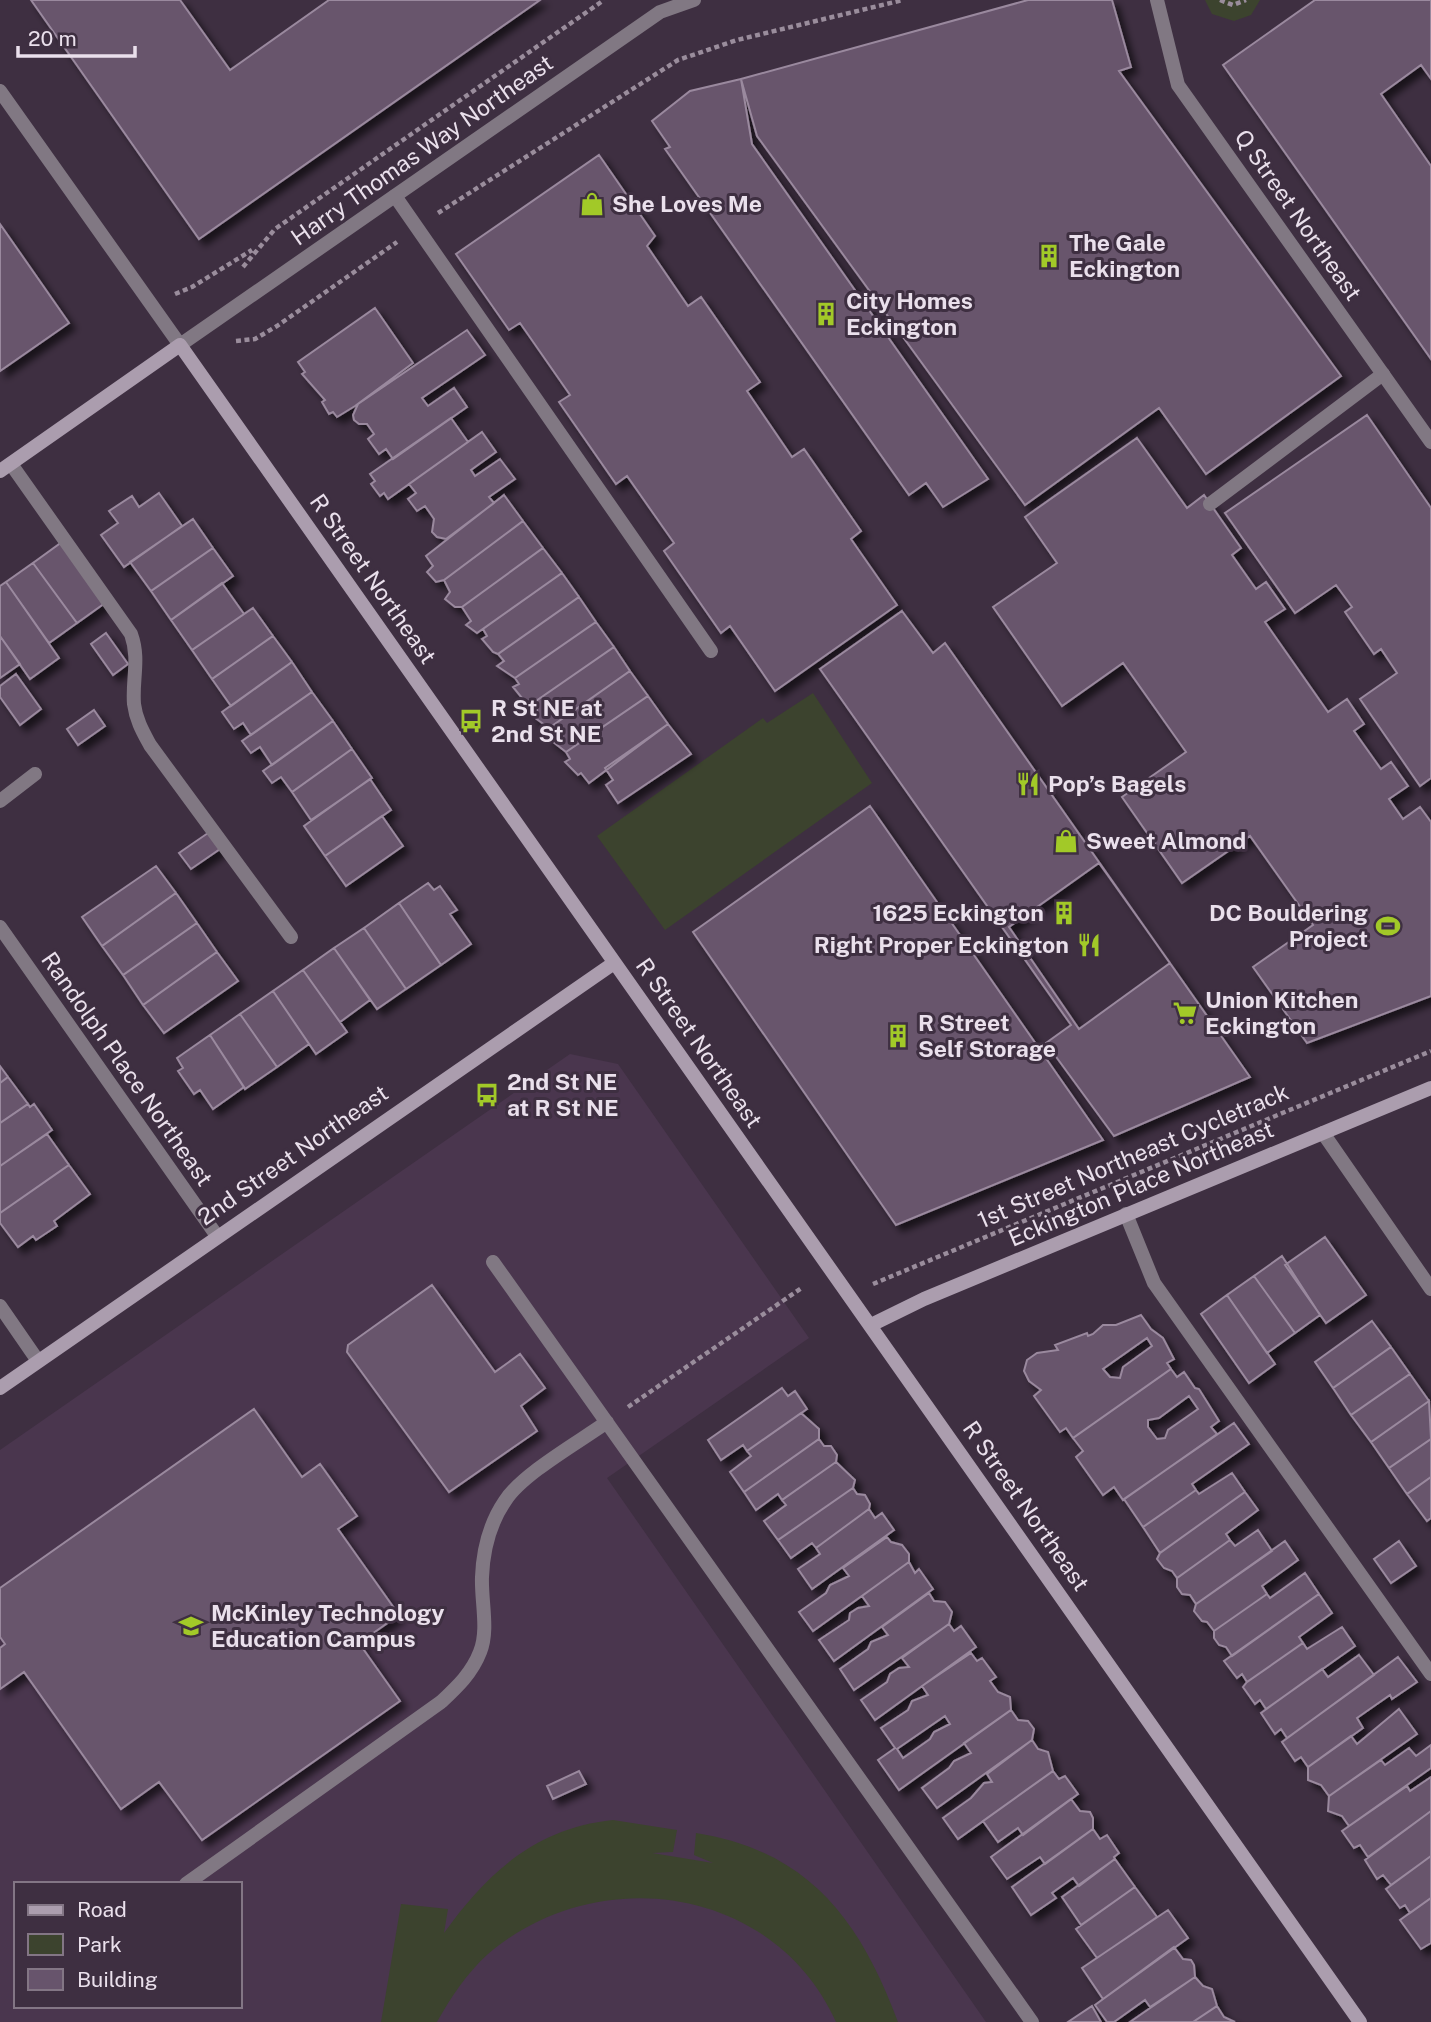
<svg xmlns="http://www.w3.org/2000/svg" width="1431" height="2022" font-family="'Public Sans',sans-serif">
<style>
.built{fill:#4a364e;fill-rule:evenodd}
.green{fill:#3c432e}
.building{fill:#67546c;stroke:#9a899e;stroke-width:2;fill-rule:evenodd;filter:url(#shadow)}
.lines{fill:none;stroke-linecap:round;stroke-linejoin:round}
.path{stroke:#9a8d9c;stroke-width:4.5;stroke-dasharray:5 3.5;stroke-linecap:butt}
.lane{stroke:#817883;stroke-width:14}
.street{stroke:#817883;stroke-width:14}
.secondary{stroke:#ab9dae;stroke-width:14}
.labels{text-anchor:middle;stroke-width:6;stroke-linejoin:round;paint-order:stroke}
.street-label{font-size:23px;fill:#eae0ec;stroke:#3e2f41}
.poi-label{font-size:23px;font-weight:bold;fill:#eae0ec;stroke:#3e2f41;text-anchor:start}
</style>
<defs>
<filter id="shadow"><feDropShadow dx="6" dy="6" stdDeviation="3.5" flood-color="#0009"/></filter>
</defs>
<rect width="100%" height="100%" fill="#3e2f41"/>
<!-- built -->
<path class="built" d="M570,1054l48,10 191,274 -202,140 379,544h-986v-572zM16,1884h224v122h-224z"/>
<!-- green -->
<path class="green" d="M1205,0h55l-9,15 -17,6 -22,-7z
M813,693l59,90 -207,147 -68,-94 166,-118 4,5z
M613,1820l64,10 -4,22 -21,1 61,10 -19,-8 2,-22c113,18 164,87 202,189h-62c-61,-136 -238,-162 -348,-68 -21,19 -37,43 -51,68h-56l20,-118 47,5 -4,24c44,-61 92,-105 169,-113z"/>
<!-- building -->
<path class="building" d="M31,0h149l50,70 99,-70h211l-341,239z
M1028,0h84l19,67 -12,4 222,305 -135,98 -47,-66 -134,97 -268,-369 -16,-57z
M1315,0h116v79l-10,-14 -40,29 50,72v193l-208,-294z
M741,79l11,65 236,335 -45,28 -17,-24 -17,12 -244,-346 5,-2 -18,-26 38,-30z
M599,155l56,81 -8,10 41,60 13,-9 59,85 -13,9 45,66 12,-8 57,82 -10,8 46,66 -122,86 -45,-65 -9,7 -57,-82 10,-8 -47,-67 -11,8 -57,-82 11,-7 -50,-72 -11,7 -53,-76z
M0,224l69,99 -69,48z
M375,308l38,55 -58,43 -18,11 -4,-5 -4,2 -7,-12 3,-2 -23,-26 3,-2 -7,-10z
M467,330l18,25 -63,43 6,8 26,-18 13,19 -74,52 -7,-10 -7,5 -11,-15 6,-5 -7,-10h-8l-5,-4 -1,-5 5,-11z
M1367,415l64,93v270l-11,8 -60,-87 37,-26 -16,-24 -7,5 -29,-42 7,-5 -16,-22 -41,28 -70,-100z
M451,418l17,24 -80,57 -4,-6 -4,3 -9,-12 4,-3 -5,-7z
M482,432l14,20 -25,18 4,6 25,-17 15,20 -26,18 5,6 -48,36 -9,-2 -5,-5 2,-13 -9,-13 -8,5 -9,-12 8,-6 -7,-9z
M1137,438l50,70 17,-13 37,53 -9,7 24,34 10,-7 19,27 -20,13 63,90 19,-13 17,25 -10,7 27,38 10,-7 17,24 -19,13 14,20 17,-12 11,15v174l-124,47 -54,-76 60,-42 -63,-89 -68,47 -60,-86 64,-45 -63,-89 -61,43 -69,-99 64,-44 -32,-46z
M159,493l23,33 -58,41 -23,-32 17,-12 -9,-12 23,-15 7,11z
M504,495l19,26 -79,59 -8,2 -9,-10 6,-6 -7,-10z
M193,519l20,29 -62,43 -21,-29z
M523,521l20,27 -81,59h-7l-10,-8 5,-7 -6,-12z
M62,542l43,61 -28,20 -44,-60z
M213,548l20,28 -62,44 -20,-29z
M543,548l19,25 -85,60 -11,-8 5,-4 -9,-14z
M33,563l44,60 -28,20 -43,-61z
M562,573l17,24 -81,57 -5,-2 -11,-13 5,-3 -4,-7z
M6,582l53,76 -29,21 -30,-43v-50z
M222,583l22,31 -52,36 -21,-30z
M579,597l17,25 -81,56 -18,-12 7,-5 -6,-7z
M253,608l20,28 -61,43 -20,-29z
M902,611l31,42 12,-10 305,434 -136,59 -68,-93 25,-18 -251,-356z
M596,622l18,25 -81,56 -4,-3 -3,3 -13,-16 6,-3 -4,-6z
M106,633l22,31 -15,11 -22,-31z
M0,636l20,28 -20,14z
M273,636l19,26 -61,44 -19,-27z
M614,647l16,24 -81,57 -18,-13 6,-5 -4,-7z
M292,662l20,30 -61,43 -8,-12 -9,6 -12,-17z
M630,671l18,25 -82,56 -18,-14 5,-4 -4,-6z
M16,674l25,35 -21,16 -20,-28v-11z
M312,692l21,29 -61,44 -12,-18 -9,6 -9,-12z
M648,696l20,28 -79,59 -8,-10 -3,2 -13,-13 5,-3 -4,-7z
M94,710l11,16 -27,19 -11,-16z
M333,721l19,28 -60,43 -11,-15 -9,6 -9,-12z
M668,724l23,30 -73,49 -12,-18 7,-5 -8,-12z
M352,749l20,29 -61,42 -19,-28z
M370,779l21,31 -66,46 -21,-30z
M870,806l233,334 -207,85 -203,-293z
M382,816l21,30 -57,40 -21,-30z
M208,833l12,16 -29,20 -12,-16z
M1099,863l71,100 -91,66 -70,-102z
M156,866l20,27 -74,53 -20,-29z
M428,883l6,7 6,-4 17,24 -7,4 21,30 -30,21 -42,-62z
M176,893l21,30 -74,52 -21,-29z
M399,903l42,62 -35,24 -42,-61z
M197,923l20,29 -74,53 -20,-30z
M364,928l42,61 -29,20 -43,-61z
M334,948l36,52 -30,22 -37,-52z
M217,952l21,29 -74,52 -21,-28z
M303,970l44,62 -31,22 -43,-63z
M273,991l36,53 -32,23 -37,-53z
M240,1014l37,53 -32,22 -35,-54z
M210,1035l34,52 -31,22 -13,-19 -6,4 -16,-23 5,-3 -6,-10z
M0,1066l8,11 -8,6z
M8,1077l20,27 -28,19v-40z
M28,1104l2,3 4,-3 18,26 -52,36v-43z
M47,1134l22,31 -69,48v-47z
M69,1165l21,29 -36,27 3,5 -21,14 -3,-4 -15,11 -18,-24v-10z
M1325,1237l41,58 -40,28 -41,-58z
M1282,1256l38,59 -25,18 -41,-57z
M1254,1276l41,57 -28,20 -40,-58z
M432,1285l63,87 25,-18 25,34 -24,18 16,25 -88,61 -102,-140 1,-7z
M1227,1295l48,69 -26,19 -48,-69z
M1141,1315l10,14 12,9 11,21 -7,4 4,6 -98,69 -7,-10 -6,4 -26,-36 7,-6 -12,-9 -5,-10 3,-11 10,-7 21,-3 -3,-5 32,-12 1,3 5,-2 10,-9h13zM1147,1338l5,8 -29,21 -3,11 -10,-1 -7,-8z
M1372,1321l19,26 -58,41 -18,-26z
M1391,1347l19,27 -59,41 -18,-27z
M1171,1369l6,8 7,-5 11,16 4,1 20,32 -8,6 6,7 -94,66 -9,-13 -11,8 -27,-38 7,-6 -10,-13zM1189,1396l9,13 -30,21 -3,8 -8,1 -9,-12v-7l11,-2z
M1410,1374l19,27 -58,41 -20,-27z
M782,1388l6,8 7,-5 12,18 -60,42 -4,-6 -22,15 -13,-20z
M1429,1401l2,38 -42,29 -18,-26z
M254,1409l48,68 18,-13 37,52 -19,13 61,86 -40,28 41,58 -198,139 -43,-58 -38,27 -97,-137 -24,17v-41l5,-4 -5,-7v-49z
M801,1413l18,16v10l-75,53 -14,-20 21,-16 -4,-5z
M1234,1423l15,21 -57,40 4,6 -53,37 -19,-28z
M819,1439l5,7h7l6,9 -1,7 -54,38 -4,-6 -22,16 -12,-18z
M1431,1439v38l-24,17 -18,-26z
M836,1462l19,18 -2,8 -75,52 -14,-19 22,-16 -4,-5z
M1232,1473l13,19 -85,61 -17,-26 53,-37 3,4z
M1431,1477v41l-4,3 -20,-27z
M853,1488l4,6 8,1 5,9 -1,5 -53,39 -4,-5 -21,15 -13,-18z
M1245,1492l13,18 -32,24 4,6 -53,38 -5,-7 -8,-3 -7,-9 3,-6z
M869,1509l6,9 7,-5 12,17 -82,59 -14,-20 22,-15 -4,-6z
M1258,1530l14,21 -76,53 -6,-9 -8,-1 -5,-7v-9l53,-38 5,6z
M887,1537l4,5 11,3 7,9v8l-96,69 -14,-19 27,-19 4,-8 19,-9 -6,-8z
M1285,1541l13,19 -36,26 5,8 -53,37 -7,-9 -5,-1 -8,-10 2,-7z
M1399,1541l17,25 -25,17 -17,-24z
M909,1562l6,11 4,-4 14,20 -99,72 -15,-21 30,-20 1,-7 8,-5 11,-2 -7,-10z
M1305,1573l14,21 -87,62 -6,-9 -7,-2 -5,-7v-7l53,-37 3,4z
M929,1593l5,8 11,1 7,10 -3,12 -95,66 -14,-21 28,-20 3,-7 17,-7 -6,-8z
M1319,1594l13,19 -33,24 4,6 -56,39 -5,-8 -5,4 -13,-17z
M949,1624l5,7 7,-5 15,21 -101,73 -14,-20 26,-18 3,-8 9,-6 10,-1 -7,-9z
M1342,1627l13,19 -89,63 -6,-9 -5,4 -12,-17 4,-5 56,-39 4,6z
M971,1653l6,8 5,-3 14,19 -6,4 8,11 12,5 1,13 -112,80 -21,-30 17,-12 -14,-20 27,-18 4,-9 16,-6 -6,-9zM945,1716l5,8 -16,8 -4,7 -27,19 -6,-9z
M1359,1655l15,20 -87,63 -6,-9 -6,5 -14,-21 61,-44 6,8z
M1398,1657l19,25 -25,17 -2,-4 -33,23 6,10 -55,39 -7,-10 -6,4 -13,-19z
M1399,1709l18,25 -88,62 -8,-11 -13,-5v-13l43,-31 6,8z
M1011,1710l7,10 10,1 6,8 -2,11 -95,68 -15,-20 27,-20 5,-7 17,-8 -7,-10z
M1032,1740l6,9 10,3 5,19 -95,68 -15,-21 28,-20 13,-15 8,-1 -5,-8z
M1431,1745v23l-82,58 -7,-10 -14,-5 1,-15 52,-36 4,5 24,-17 7,8z
M579,1771l7,13 -33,15 -6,-13z
M1053,1771l6,8 6,-3 13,18 -55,41 -5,-7 -20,14 -15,-21z
M1431,1777v34l-63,46 -8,-12 -6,3 -12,-17 65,-45 3,5z
M1071,1799l9,12 10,1 3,6v11l-48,35 -5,-7 -33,22 -16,-22z
M1431,1811v45l-40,29 -8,-10 -6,4 -12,-19z
M1093,1829l7,10 7,-4 12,18 -5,4 1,2 -36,27 -6,-8 -21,15 4,5 -25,17 -19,-28z
M1431,1856v42l-21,15 -5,-8 -5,3 -14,-19z
M1115,1859l20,28 -54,38 -19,-28z
M1135,1887l22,30 -60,41 -21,-29z
M1431,1898v45l-10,6 -21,-29z
M1168,1910l20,28 -85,61 -21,-31z
M1174,1947l9,12 8,1 3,5 1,12 -45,30 -5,-7 -31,22h-7l-12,-17z
M1195,1977l8,9 9,3 5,17 -24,16h-63z
M1092,2006l9,16h-33z
M1217,2006l7,11 11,5h-42z"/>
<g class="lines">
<!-- path -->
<path class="path" d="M1220,0l13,5 13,-5
M438,213l240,-153 59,-20 166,-40
M243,267l32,-38 329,-229
M175,294l17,-7 60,-37
M236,341l19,-2 22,-13 120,-84
M873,1284l558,-233
M628,1407l175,-120"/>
<!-- lane -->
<path class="lane" d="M395,196l316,455
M11,464l120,170c9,25 1,45 3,70 2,16 9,28 16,41l141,192
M1210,504l173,-130
M0,801l35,-27
M1126,1214l28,69 277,391
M493,1262l539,760
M0,1306l38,55
M186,1884l255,-182c16,-15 31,-29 39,-50 9,-22 1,-51 2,-75 1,-26 8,-54 23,-76 17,-27 74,-59 102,-79"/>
<!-- street -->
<path class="street" d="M1157,0l21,85 253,357
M0,91l180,254 480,-333 34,-12
M0,927l217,309
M1323,1133l108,156"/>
<!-- secondary -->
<path class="secondary" d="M0,471l180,-126 1180,1677
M871,1325l53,-26 507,-211
M0,1388l614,-425"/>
</g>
<!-- icons -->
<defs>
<g id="shop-bare" transform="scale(1.89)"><path d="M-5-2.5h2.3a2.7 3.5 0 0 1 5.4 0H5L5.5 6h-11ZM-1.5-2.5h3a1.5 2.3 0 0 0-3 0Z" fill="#a2c928" stroke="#3e2f41" stroke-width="2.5" paint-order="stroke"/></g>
<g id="building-bare" transform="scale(1.89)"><path d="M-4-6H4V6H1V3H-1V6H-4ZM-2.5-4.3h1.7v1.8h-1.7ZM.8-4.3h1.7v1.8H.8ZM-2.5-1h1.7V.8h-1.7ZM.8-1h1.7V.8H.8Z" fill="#a2c928" stroke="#3e2f41" stroke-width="2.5" paint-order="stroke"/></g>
<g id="bus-bare" transform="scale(1.89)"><path d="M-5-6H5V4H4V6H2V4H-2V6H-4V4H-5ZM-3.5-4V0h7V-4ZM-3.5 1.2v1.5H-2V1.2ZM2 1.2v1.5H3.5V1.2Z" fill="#a2c928" stroke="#3e2f41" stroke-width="2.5" paint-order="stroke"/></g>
<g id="restaurant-bare" transform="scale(1.89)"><path d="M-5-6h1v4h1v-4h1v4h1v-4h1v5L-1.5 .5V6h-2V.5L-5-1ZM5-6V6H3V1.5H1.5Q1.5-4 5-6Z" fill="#a2c928" stroke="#3e2f41" stroke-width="2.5" paint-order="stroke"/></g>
<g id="stadium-bare" transform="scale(1.89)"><path d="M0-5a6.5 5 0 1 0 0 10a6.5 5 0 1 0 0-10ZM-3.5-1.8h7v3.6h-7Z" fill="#a2c928" stroke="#3e2f41" stroke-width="2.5" paint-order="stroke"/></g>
<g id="supermarket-bare" transform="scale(1.89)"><path d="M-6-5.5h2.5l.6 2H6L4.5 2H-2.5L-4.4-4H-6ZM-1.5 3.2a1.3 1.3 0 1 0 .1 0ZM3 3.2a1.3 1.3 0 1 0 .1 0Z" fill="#a2c928" stroke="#3e2f41" stroke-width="2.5" paint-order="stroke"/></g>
<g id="school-bare" transform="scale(1.89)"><path d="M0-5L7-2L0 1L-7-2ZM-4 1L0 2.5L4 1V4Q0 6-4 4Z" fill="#a2c928" stroke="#3e2f41" stroke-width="2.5" paint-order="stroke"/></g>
</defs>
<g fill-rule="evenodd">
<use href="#shop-bare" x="592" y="204"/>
<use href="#building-bare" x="1049" y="256"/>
<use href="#building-bare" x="826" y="314"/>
<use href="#bus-bare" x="471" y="721"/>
<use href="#restaurant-bare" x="1028" y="784"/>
<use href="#shop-bare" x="1066" y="841"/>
<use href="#building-bare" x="1064" y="913"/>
<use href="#stadium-bare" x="1388" y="926"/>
<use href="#restaurant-bare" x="1089" y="945"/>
<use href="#supermarket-bare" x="1185" y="1013"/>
<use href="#building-bare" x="898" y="1036"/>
<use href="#bus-bare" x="487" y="1095"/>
<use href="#school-bare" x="191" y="1626"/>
</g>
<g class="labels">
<!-- street labels -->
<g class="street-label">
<text transform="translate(422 150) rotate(-35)" y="8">Harry Thomas Way Northeast</text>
<text transform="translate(1298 215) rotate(55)" y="8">Q Street Northeast</text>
<text transform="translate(373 579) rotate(55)" y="8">R Street Northeast</text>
<text transform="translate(699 1043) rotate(55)" y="8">R Street Northeast</text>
<text transform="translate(127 1069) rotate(55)" y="8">Randolph Place Northeast</text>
<text transform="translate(293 1155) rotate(-35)" y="8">2nd Street Northeast</text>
<text transform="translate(1133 1156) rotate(-23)" y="8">1st Street Northeast Cycletrack</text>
<text transform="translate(1141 1184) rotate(-23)" y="8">Eckington Place Northeast</text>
<text transform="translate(1026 1506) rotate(55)" y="8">R Street Northeast</text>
</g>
<!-- poi labels -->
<g class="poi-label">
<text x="612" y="212">She Loves Me</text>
<text x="1069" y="251">The Gale<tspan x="1069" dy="26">Eckington</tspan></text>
<text x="846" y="309">City Homes<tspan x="846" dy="26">Eckington</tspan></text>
<text x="491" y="716">R St NE at<tspan x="491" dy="26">2nd St NE</tspan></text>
<text x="1048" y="792">Pop’s Bagels</text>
<text x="1086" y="849">Sweet Almond</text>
<text x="1044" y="921" text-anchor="end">1625 Eckington</text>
<text x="1368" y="921" text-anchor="end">DC Bouldering<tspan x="1368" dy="26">Project</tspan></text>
<text x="1069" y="953" text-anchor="end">Right Proper Eckington</text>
<text x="1205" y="1008">Union Kitchen<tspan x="1205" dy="26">Eckington</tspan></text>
<text x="918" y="1031">R Street<tspan x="918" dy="26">Self Storage</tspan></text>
<text x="507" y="1090">2nd St NE<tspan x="507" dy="26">at R St NE</tspan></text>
<text x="211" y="1621">McKinley Technology<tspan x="211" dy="26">Education Campus</tspan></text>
</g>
</g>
<!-- legend -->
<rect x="14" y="1882" width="228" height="126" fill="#3e2f41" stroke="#837685" stroke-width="2"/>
<rect x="28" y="1905" width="35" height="10" fill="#ab9dae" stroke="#837685" stroke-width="2"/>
<text x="77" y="1917" font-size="21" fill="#eae0ec">Road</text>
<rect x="28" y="1934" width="35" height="21" fill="#3c432e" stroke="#837685" stroke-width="2"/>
<text x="77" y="1952" font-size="21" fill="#eae0ec">Park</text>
<rect x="28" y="1969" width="35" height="21" fill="#67546c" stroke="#837685" stroke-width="2"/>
<text x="77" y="1987" font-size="21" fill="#eae0ec">Building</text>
<!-- scale -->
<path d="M18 46v10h117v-10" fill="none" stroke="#eae0ec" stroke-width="3.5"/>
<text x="28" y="46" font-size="21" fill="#eae0ec" stroke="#3e2f41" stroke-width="5" paint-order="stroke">20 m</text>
</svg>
